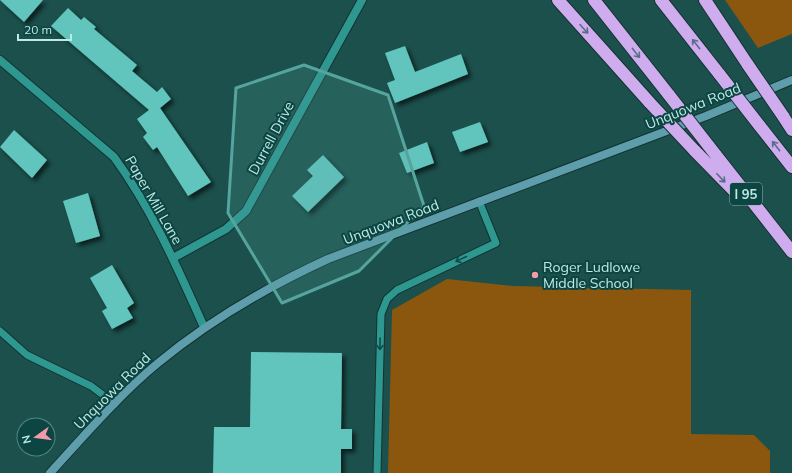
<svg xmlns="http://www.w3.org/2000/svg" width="792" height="473" font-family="Mulish,sans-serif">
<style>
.green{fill:#8b570e}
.building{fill:#62c5bd;filter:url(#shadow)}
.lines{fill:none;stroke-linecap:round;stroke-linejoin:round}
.lane-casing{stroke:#133330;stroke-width:9}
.street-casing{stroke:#133330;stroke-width:10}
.secondary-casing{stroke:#133330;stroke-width:10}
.highway-casing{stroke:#133330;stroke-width:14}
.lane{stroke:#2e9790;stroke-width:7}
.street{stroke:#2e9790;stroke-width:8}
.secondary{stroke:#5e9dac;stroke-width:8}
.highway{stroke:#cfacee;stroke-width:12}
.highway-bridge-casing{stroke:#133330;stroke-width:14;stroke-linecap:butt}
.highway-bridge{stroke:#cfacee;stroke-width:12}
.oneway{stroke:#5a6e87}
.oneway2{stroke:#0f4d4a}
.marked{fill:#55a49e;fill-opacity:0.2;stroke:#55a49e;stroke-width:3;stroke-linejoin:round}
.poi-dot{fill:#f39aaa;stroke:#0c4542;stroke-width:1.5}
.labels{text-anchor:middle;stroke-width:4;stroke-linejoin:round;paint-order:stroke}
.shield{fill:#0c4542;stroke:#88b8b5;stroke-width:1}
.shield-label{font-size:13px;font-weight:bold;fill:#bdeae6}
.street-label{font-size:14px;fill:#bdeae6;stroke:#0c4542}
.poi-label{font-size:14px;fill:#bdeae6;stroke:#0c4542;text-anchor:start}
</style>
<defs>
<filter id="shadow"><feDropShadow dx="3.5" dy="3.5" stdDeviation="2" flood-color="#0009"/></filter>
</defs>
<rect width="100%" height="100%" fill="#1b504c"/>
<!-- green -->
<path class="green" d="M725,0h67v34l-34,14z
M447,279l66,7 178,4v144l63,1 16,16v22h-382l4,-163z"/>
<!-- building -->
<path class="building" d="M0,0h43l-19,22z
M68,8l13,12 3,-3 12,10 -2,2 43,36 -5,6 25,21 5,-5 9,12 -11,9 51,74 -23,14 -31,-49 -4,3 -10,-13 4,-4 -10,-14 12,-9 -98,-84z
M405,46l10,26 46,-18 7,20 -73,29 -8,-20 8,-3 -10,-27z
M480,122l8,20 -28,10 -8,-20z
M14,130l33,30 -15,18 -32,-31z
M427,142l7,21 -27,10 -8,-20z
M323,155l21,22 -36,35 -16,-16 21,-20 -6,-6z
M88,193l12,43 -24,7 -13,-42z
M112,265l22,38 -7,5 6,10 -21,11 -10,-18 5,-3 -17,-30z
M251,352l91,1 -1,76h11v20h-11v24h-128l1,-46h36z"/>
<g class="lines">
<!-- lane casing -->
<g class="lane-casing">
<path id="lane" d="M0,331l27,24 64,31 24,18
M377,473l4,-159 6,-15 10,-9 99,-47 -17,-42"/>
</g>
<!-- street casing -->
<g class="street-casing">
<path id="street" d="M0,60l114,97c38,52 64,112 90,170
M173,258l53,-29 20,-18 116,-211"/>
</g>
<!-- secondary casing -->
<g class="secondary-casing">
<path id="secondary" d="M50,473c34,-37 70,-79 108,-110 52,-43 109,-76 170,-104l378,-143 86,-36"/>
</g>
<!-- highway casing -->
<g class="highway-casing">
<path id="highway" d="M558,0l92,103
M594,0l75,95
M661,0l59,75
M705,0l43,65
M783,116l9,14
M759,125l33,42
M708,145l84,107
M694,150l48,49"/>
</g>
<!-- lane -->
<use href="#lane" class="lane"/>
<!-- street -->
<use href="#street" class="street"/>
<!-- secondary -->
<use href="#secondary" class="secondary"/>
<!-- highway -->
<use href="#highway" class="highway"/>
<!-- highway-bridge casing -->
<g class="highway-bridge-casing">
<path id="highway-bridge" d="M748,65l35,51
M720,75l39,50
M669,95l39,50
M650,103l44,47"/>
</g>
<!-- highway-bridge -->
<use href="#highway-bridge" class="highway-bridge"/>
</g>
<!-- one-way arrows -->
<defs><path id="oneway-shaft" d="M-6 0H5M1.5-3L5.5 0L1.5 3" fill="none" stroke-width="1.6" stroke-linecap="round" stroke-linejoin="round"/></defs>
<g class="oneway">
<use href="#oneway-shaft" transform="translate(584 29) rotate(48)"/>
<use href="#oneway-shaft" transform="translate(696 44) rotate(-128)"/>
<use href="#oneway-shaft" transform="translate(636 53) rotate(52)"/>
<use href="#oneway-shaft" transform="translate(776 146) rotate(-128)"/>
<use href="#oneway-shaft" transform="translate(721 178) rotate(46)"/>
</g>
<g class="oneway2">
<use href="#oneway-shaft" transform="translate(461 259) rotate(155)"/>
<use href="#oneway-shaft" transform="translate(380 344) rotate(91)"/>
</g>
<!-- marked area -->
<path class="marked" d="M304,65l84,30 36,111 -65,65 -77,32 -54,-90 8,-125z"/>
<!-- markers -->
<circle class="poi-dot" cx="535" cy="275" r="4"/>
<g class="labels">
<!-- shield labels -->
<rect class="shield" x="730" y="183" width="32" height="22" rx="3"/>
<g class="shield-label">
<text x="746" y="199">I 95</text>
</g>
<!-- street labels -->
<g class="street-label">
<text transform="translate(693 106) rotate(-22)" y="5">Unquowa Road</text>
<text transform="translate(271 138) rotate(-62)" y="5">Durrell Drive</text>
<text transform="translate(154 200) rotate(60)" y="5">Paper Mill Lane</text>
<text transform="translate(391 222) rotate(-21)" y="5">Unquowa Road</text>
<text transform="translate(112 391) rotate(-45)" y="5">Unquowa Road</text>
</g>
<!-- poi labels -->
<g class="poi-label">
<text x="543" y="272">Roger Ludlowe<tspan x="543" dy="16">Middle School</tspan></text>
</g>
</g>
<!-- north arrow -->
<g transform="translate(36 437) rotate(256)"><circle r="19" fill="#0c4542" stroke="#538784"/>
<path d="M0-3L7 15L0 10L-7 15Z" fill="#f39aaa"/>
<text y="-6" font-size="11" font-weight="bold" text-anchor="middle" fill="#bdeae6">N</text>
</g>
<!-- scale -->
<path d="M18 34v6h53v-6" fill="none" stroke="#bdeae6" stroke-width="2"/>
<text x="24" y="34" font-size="12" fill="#bdeae6" stroke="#0c4542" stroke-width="3" paint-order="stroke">20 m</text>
</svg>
